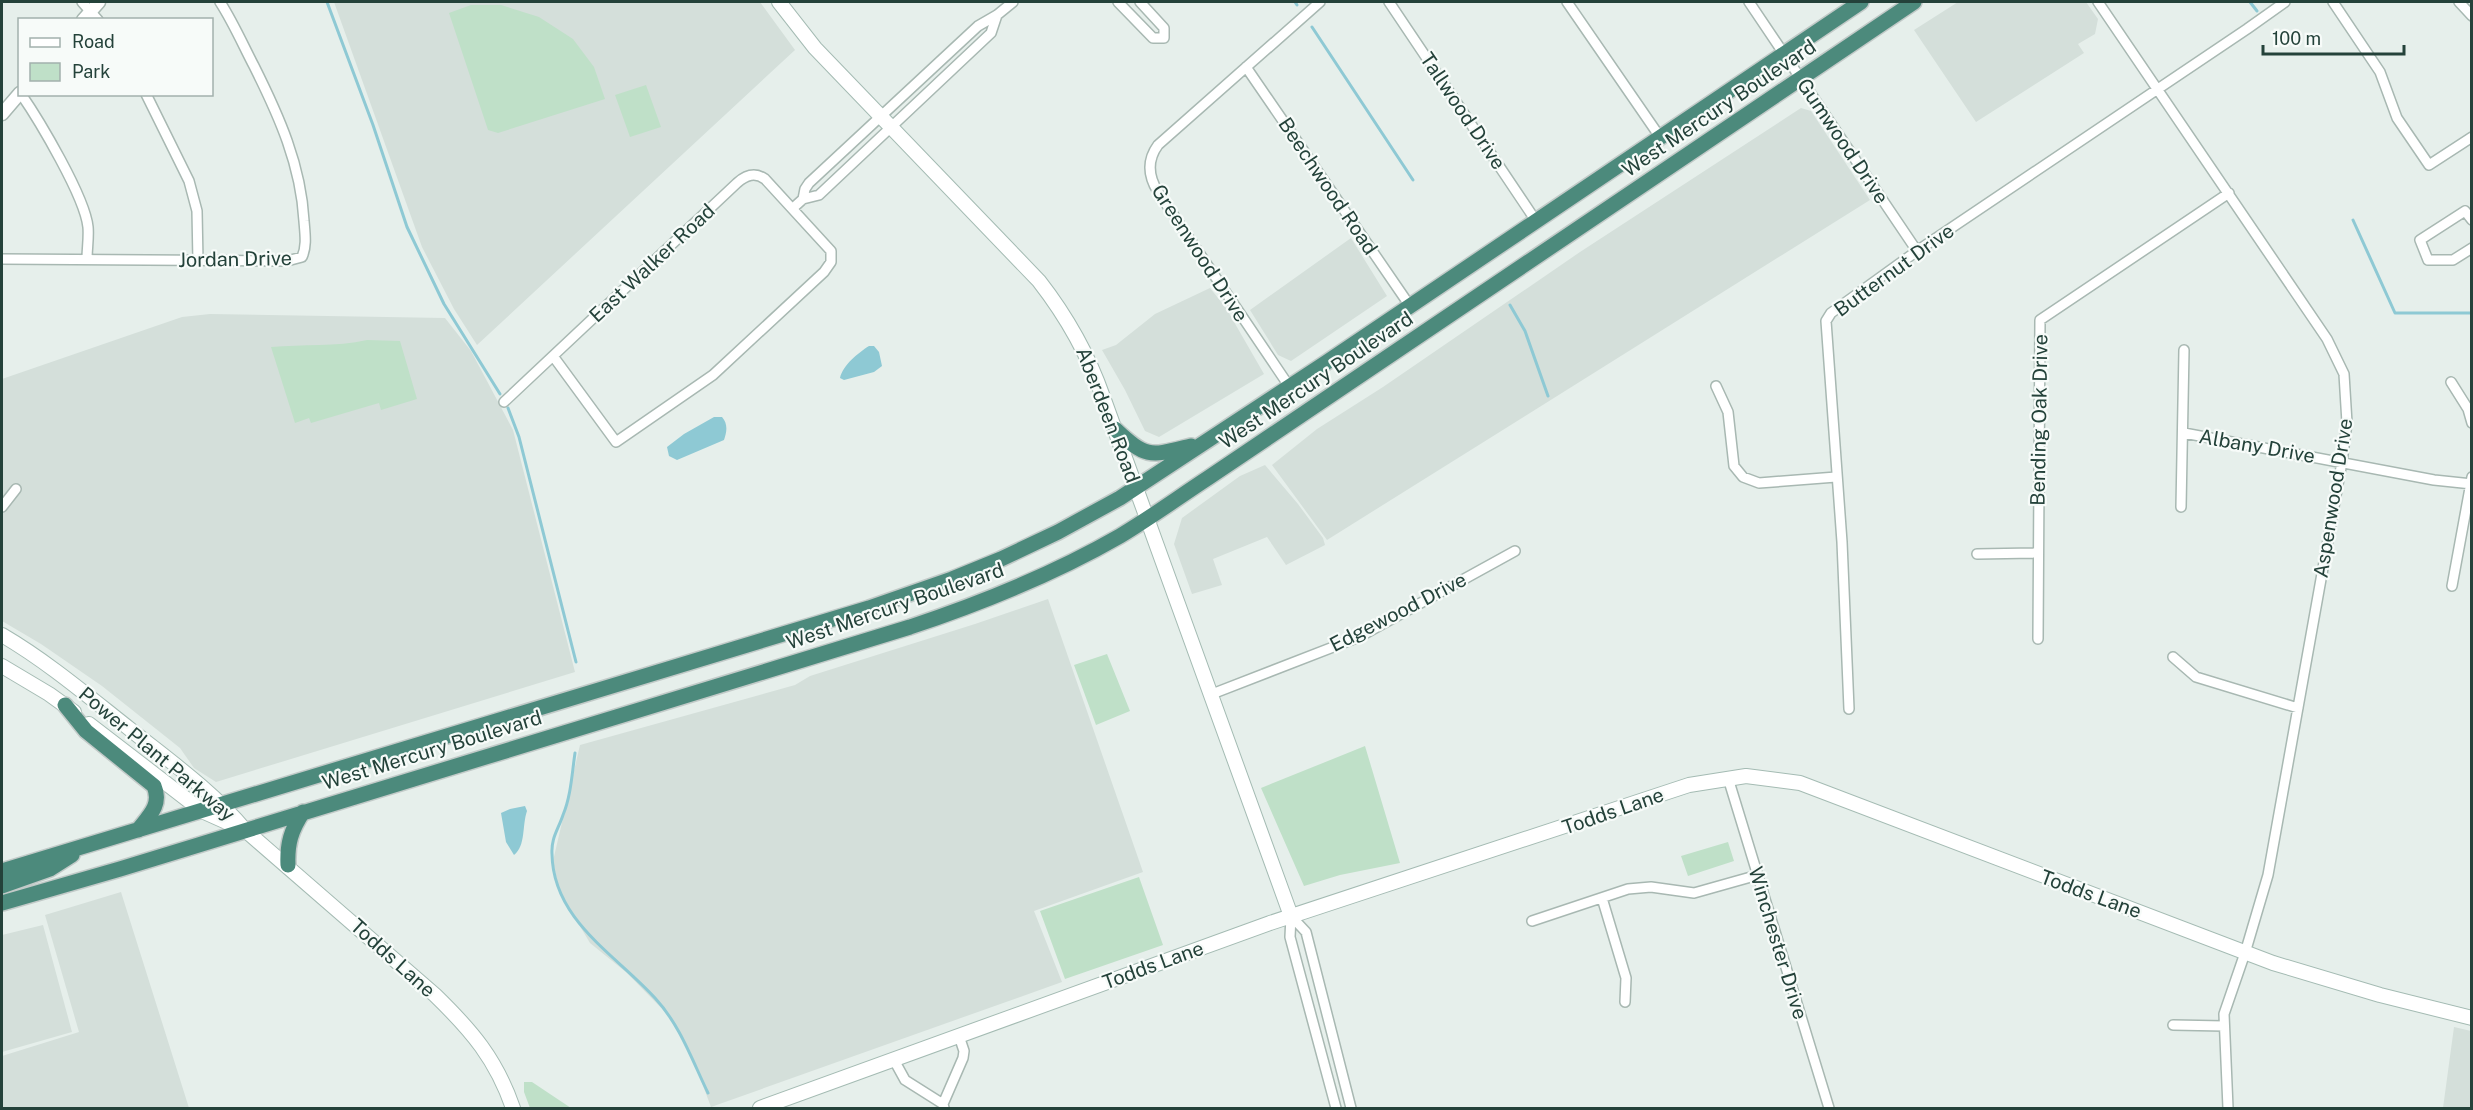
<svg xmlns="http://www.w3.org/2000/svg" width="2473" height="1110" font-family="'Public Sans',sans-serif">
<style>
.built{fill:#d4dfda}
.green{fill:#bfe0c8}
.water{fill:#8ec9d4}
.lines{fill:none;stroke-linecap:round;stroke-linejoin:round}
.stream{stroke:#8ec9d4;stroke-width:3}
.minor-casing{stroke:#a8b8b2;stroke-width:12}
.tertiary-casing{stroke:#a8b8b2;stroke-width:15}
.secondary-casing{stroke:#a4bbb3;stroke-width:16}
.trunk-casing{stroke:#c2cac8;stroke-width:18}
.minor{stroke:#fff;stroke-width:9}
.tertiary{stroke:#fff;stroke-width:12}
.secondary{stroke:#fff;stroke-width:14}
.trunk{stroke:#4c8a7c;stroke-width:15}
.labels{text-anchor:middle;stroke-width:4.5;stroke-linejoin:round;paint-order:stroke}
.street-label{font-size:20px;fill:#24423a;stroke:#f7fbf9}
</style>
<rect width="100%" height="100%" fill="#e6efeb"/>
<!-- built -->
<path class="built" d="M334,2h426l35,48 -318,295 -23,-36 -32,-62z
M1958,2h128l12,17 -3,15 -17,10 6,9 -108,69 -62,-92z
M1801,108l10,3 59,89 -543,340 -55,-75 45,-36 66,-42 197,-135z
M1351,238l36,58 -96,65 -13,-6 -28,-45z
M1210,288l16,20 38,66 -105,63 -14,-6 -20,-41 -23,-40 14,-5 39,-31z
M210,314l235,4 26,33 42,79 62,242 -359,110 -22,-14 -14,-20 -78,-62 -61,-42 -39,-23v-242l180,-62z
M1265,465l33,39 25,34 2,7 -39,20 -19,-28 -54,22 9,26 -30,9 -18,-50 8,-26 58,-42z
M1048,599l95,273 -109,39 28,71 -351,125 -21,-56 -23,-37 -40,-41 -37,-30 -31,-52 -6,-30 27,-116 215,-60 15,-9 165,-52z
M121,892l68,216h-187v-52l77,-24 -34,-117z
M43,925l29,107 -70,20v-117z
M2454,1027l17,4v77h-28z"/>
<!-- green -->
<path class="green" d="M471,5h30l38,12 34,22 21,28 11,32 -107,34 -10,-3 -39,-117z
M646,85l15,42 -31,10 -15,-42z
M367,340l33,1 17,58 -36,11 -2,-7 -68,20 -2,-5 -14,5 -24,-76c32,-3 65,0 96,-7z
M1107,654l23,57 -34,14 -22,-60z
M1365,746l35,117 -60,12 -36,11 -43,-98z
M1728,842l6,19 -46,15 -7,-20z
M1139,877l24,68 -98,34 -25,-68z
M524,1082h8l39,26h-41l-6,-16z"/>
<!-- water -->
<path class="water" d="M869,346h5l5,6 3,14 -8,6 -30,8 -4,-2c3,-13 18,-25 29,-32z
M714,417h8c6,7 5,14 2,23l-47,20 -8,-4 -2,-9 17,-13z
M525,806l2,5c-5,14 -1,35 -13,44l-8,-13 -5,-29 9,-4z"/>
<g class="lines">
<!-- stream -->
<path class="stream" d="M327,2l46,123 34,102 37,77 56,90
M1295,2l2,3
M2250,2l7,9
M1312,27l101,153
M2353,220l42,93h77
M1510,305l15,26 23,65
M508,408l11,29 57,225
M575,753c-3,20 -4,43 -12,62 -5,15 -12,23 -11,39 1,66 63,100 103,144 25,27 37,62 53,95"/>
<!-- minor casing -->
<g class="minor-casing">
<path id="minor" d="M82,2l16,18
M1118,2l35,36h11v-10l-24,-26
M1389,2l147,219
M1567,2l93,135
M1749,2l168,249
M2098,2l229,337 17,35 3,49 -5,39 -74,413 -23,78 -21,61 4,94
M2333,2l47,70 17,46 32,47 43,-28
M2459,2l13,14
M1246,67l164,239
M21,94c18,26 64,103 67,133 1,10 -1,22 -1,32
M146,94l43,87 8,30 1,50
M803,199l2,-10 4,-6 169,-157 19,-11 16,-13
M793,208l10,-9 16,-4 172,-162 6,-18
M2472,220l-7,-9 -45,29 8,20h25l19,-12
M2,259l285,2 15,-4c5,-11 3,-23 2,-36 -3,-56 -25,-105 -50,-155 -11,-21 -21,-44 -34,-64
M2451,382l17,27 4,14
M1289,386l-131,-194c-10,-16 -11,-32 0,-47l162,-143
M1716,386l12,26 6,54 9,11 16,6 77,-6
M504,402l233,-219c9,-8 18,-11 28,-4l66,72v11l-7,10 -111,103 -97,67 -63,-86
M2184,433l250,47 38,4
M2,507l14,-18
M2181,507l3,-157
M1977,554l60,-1
M2452,586l20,-109
M2038,639l2,-319 189,-127
M2173,657l23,20 102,31
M1212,694l147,-57 156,-86
M1849,709l-7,-167 -16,-221 5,-8 86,-62 330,-222 38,-27
M1728,778l101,330
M1602,898l24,80 -1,24
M1291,916l15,16 45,176
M1291,916l-1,21 46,171
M1532,921l96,-32 23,-2 43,6 64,-18
M2173,1025l51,1
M894,1060l11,20 38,24 1,4
M943,1104l20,-46 1,-7 -5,-15"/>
</g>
<!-- tertiary casing -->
<g class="tertiary-casing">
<path id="tertiary" d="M83,20l16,-18
M2,114l18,-21"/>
</g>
<!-- secondary casing -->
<g class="secondary-casing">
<path id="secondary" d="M779,2l36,46 224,233c28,36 49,73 64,116l188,519
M2,635c46,27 87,62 129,95 40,32 81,61 114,100l190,165c37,36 61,64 78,113
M2,666l47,28 25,18
M89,724l113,87 38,17
M760,1108l510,-185 419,-138 57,-9 54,7 473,180 107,32 92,23"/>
</g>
<!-- trunk casing -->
<g class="trunk-casing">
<path id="trunk" d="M1115,429c32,30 35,27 76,17
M65,705l21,26 68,55c8,19 -5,30 -16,44
M288,865c-1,-21 3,-35 15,-53
M2,871l867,-263 83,-29 49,-20 57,-27 62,-34 207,-136 534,-360
M2,886l48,-17 22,-14
M2,903l118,-34 790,-242c72,-24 144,-53 210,-91 30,-18 59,-39 88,-58l706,-476"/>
</g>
<!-- minor -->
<use href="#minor" class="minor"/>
<!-- tertiary -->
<use href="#tertiary" class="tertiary"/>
<!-- secondary -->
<use href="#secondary" class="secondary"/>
<!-- trunk -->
<use href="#trunk" class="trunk"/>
</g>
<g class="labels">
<!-- street labels -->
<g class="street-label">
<text transform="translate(1719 108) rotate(-34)" y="7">West Mercury Boulevard</text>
<text transform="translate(1463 111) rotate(56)" y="7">Tallwood Drive</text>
<text transform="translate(1843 141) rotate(56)" y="7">Gumwood Drive</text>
<text transform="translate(1328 186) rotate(56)" y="7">Beechwood Road</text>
<text transform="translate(1200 253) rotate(57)" y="7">Greenwood Drive</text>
<text transform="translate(235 259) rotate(-1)" y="7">Jordan Drive</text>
<text transform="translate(652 263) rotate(-43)" y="7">East Walker Road</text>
<text transform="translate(1894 270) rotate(-36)" y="7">Butternut Drive</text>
<text transform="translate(1316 380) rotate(-34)" y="7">West Mercury Boulevard</text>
<text transform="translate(1108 415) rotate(69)" y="7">Aberdeen Road</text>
<text transform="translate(2039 420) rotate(-89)" y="7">Bending Oak Drive</text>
<text transform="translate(2257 446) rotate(10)" y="7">Albany Drive</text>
<text transform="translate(2333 498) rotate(-81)" y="7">Aspenwood Drive</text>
<text transform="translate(895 606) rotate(-19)" y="7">West Mercury Boulevard</text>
<text transform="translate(1398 612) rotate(-27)" y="7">Edgewood Drive</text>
<text transform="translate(432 750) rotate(-17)" y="7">West Mercury Boulevard</text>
<text transform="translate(157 754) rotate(40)" y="7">Power Plant Parkway</text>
<text transform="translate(1613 811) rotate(-19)" y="7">Todds Lane</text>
<text transform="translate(2091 894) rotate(20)" y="7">Todds Lane</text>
<text transform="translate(1778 943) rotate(73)" y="7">Winchester Drive</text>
<text transform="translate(393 958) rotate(42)" y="7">Todds Lane</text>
<text transform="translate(1153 965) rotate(-20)" y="7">Todds Lane</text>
</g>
</g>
<!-- border -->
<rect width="2473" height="1110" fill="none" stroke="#24423a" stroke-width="6"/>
<!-- legend -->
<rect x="18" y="18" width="195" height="78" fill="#f7fbf9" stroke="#a3b1ad" stroke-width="1.5"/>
<rect x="30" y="38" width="30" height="9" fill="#ffffff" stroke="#a3b1ad" stroke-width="1.5"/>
<text x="72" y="48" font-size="18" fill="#24423a">Road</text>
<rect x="30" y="63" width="30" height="18" fill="#bfe0c8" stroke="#a3b1ad" stroke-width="1.5"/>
<text x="72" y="78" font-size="18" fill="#24423a">Park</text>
<!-- scale -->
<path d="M2263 45v9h141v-9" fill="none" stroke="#24423a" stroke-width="3"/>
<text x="2272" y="45" font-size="18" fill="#24423a" stroke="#f7fbf9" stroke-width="4.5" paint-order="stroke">100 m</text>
</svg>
